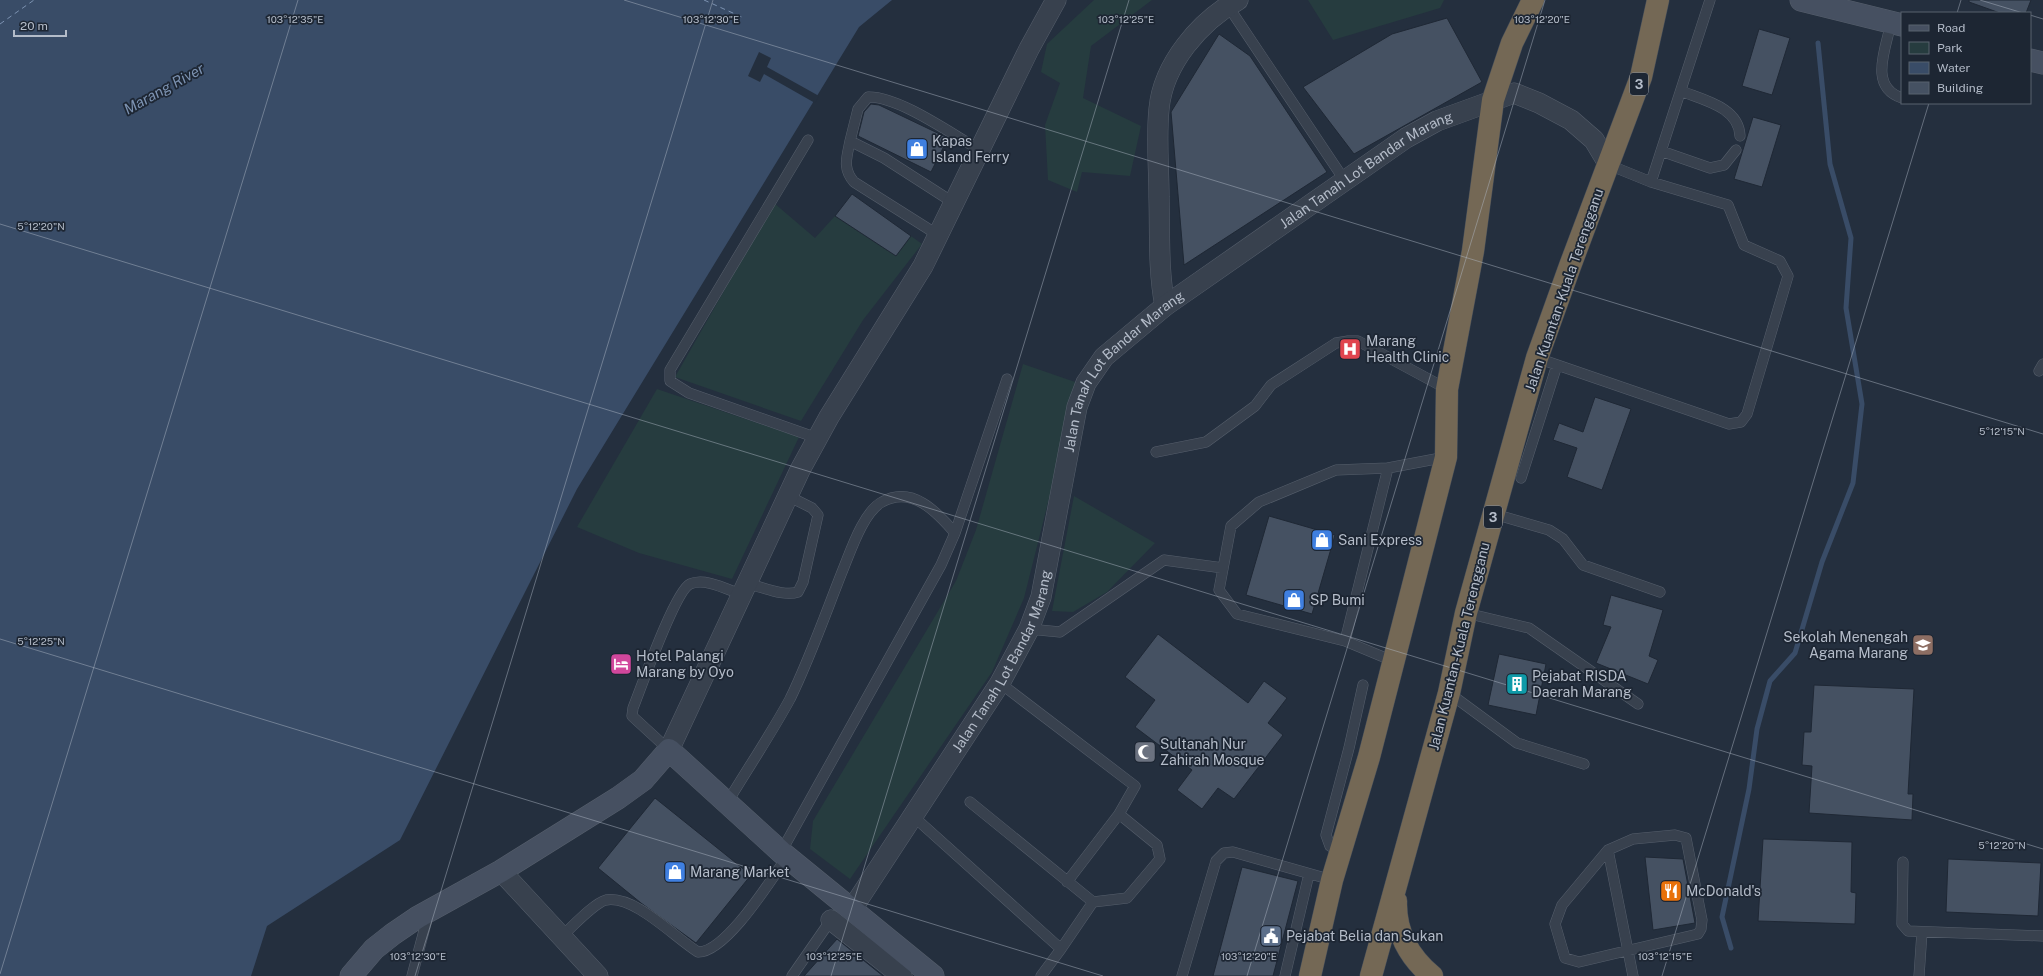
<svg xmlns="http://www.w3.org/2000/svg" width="2043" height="976" font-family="'Public Sans',sans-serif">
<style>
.green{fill:#263c3f}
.water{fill:#394c67}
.pier{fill:#242f3e}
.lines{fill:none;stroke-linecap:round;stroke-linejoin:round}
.stream{stroke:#394c67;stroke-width:5}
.ferry{stroke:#7c92b1;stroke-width:1;stroke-dasharray:5 4;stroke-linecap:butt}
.building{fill:#455162;stroke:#1f2835}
.lane-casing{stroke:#565f6c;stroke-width:11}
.street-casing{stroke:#565f6c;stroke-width:21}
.secondary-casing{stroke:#565f6c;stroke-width:23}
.highway-casing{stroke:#434c59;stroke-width:23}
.lane{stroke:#38414e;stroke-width:10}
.street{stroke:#38414e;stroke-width:20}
.secondary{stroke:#465061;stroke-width:22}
.highway{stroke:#746855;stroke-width:22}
.ticks{fill:none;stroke:#b4bcc9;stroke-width:1;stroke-opacity:0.45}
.labels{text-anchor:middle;stroke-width:3.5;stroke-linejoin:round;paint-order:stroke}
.shield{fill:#1d2633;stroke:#878f9c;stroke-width:1}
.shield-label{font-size:13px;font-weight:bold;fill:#b4bcc9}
.poi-label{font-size:14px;fill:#b4bcc9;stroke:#1d2633;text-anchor:start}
.street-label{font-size:14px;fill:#b4bcc9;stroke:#1d2633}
.water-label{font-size:15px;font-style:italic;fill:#7c92b1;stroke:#1d2633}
.ticks-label{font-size:10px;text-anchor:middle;fill:#b4bcc9;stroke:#1d2633;stroke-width:3.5;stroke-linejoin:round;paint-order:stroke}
</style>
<rect width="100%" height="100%" fill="#242f3e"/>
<!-- green -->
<path class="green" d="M1094,0h58l-61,46 -8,52 58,28 -11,50 -48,-4 -5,20 -29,-12 -3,-55 15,-42 -19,-11 6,-28z
M1308,0h136l-4,8 -107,32z
M774,203l41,35 20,-22 61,40 15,-20 11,8 -59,76 -62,101 -126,-44z
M1023,364l55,19 -54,215 -32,74 -142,207 -40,-30 3,-28 143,-240 20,-51z
M657,389l142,48 -67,142 -93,-26 -62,-26z
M1074,496l81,47 -48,49 -34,20 -21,-1z"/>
<!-- water -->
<path class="water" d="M0,0h892l-33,27 -282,462 -177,351 -133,86 -16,50h-251z"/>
<!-- pier -->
<path class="pier" d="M759,52l12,6 -4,9 52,29 -4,7 -51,-29 -4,8 -12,-6z"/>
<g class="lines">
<!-- stream -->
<path class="stream" d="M1731,948l-9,-31 27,-128 8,-60 13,-48 25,-28 27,-91 31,-79 9,-79 -16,-96 5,-70 -21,-74 -12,-121"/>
<!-- ferry -->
<path class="ferry" d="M704,0l40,18
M0,24l34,-24"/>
</g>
<!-- building -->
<path class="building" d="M1969,0h62l-5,13h-26l-31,-11z
M1447,18l35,64 -128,72 -51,-67 89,-53z
M1759,29l31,9 -18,57 -30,-9z
M1219,34l31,22 77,116 -143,93 -13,-153z
M871,104l8,1 69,33 -17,34 -73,-36 6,-24z
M1753,117l28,8 -19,62 -28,-8z
M852,194l59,42 -15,20 -61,-40z
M1595,397l36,12 -29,81 -35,-13 10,-29 -24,-8 6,-17 24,9z
M1269,516l66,19 -23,79 -66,-19z
M1611,595l52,15 -14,46 9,4 -10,24 -52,-21 15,-36 -8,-2z
M1158,634l90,69 16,-22 23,17 -19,25 15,12 -49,64 -16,-11 -16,21 -25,-19 15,-20 -57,-43 20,-27 -30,-23z
M1499,654l47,10 -10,51 -48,-10z
M1814,685l100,4 -6,105h5l-1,26 -103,-7 3,-47 -10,-1 2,-33h7z
M655,798l96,77 -55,68 -55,-40 -43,-35z
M1763,839l89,3 -1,50 5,1 -1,31 -97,-3z
M1645,857l38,2 12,64 -42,7z
M1948,859l93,4 -3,53 -92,-4z
M1242,867l56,14 -25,95h-60z
M837,939l46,37h-79z"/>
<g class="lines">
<!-- lane casing -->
<g class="lane-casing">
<path id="lane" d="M1228,6l117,175
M1891,23c-5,25 -23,64 11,75
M1681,91c22,9 58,16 59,45
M808,140l-138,230v11l19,12 128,45
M850,141l8,-32 10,-12c31,-1 85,38 112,53
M1661,151l49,17 14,-3 12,-15
M1651,182l59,-182
M938,235l-84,-53c-12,-14 -7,-25 -4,-41l34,17 70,45
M1537,358l192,66 12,-2 6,-8 41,-138 -8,-15 -36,-16 -16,-40 -77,-23 -42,-17
M2039,371l4,-7
M1156,452l50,-10 49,-36 16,-21 65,-42 12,-2h10l89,48
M1388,468l-52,2 -77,32 -28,24 -12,64 18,24 108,27 48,20
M1521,478l36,-113
M1494,514l55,16 14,9 20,26 77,27
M748,584c15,3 36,13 50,8l5,-10 15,-67 -6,-7 -24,-12
M1466,613l63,15 109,76
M1029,629l31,3 104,-72 59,8
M1345,641l43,-173 58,-11
M1000,683l135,103 -16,28 38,31 3,14 -33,39 -34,4 -32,47
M1449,693l68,50 67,21
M669,750l-37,-34 1,-8c8,-20 42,-117 57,-124 15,-7 38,6 53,11
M970,802l123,100
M727,803c21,-35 44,-69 63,-104 20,-41 35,-84 52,-127 8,-19 21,-60 40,-70 30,-17 55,10 73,31
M913,816l148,133 -20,27
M1675,835l11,3 16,82 -1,9 -3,5 -119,28 -14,-4 -10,-34 7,-19 46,-55 25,-11z
M1608,850l25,126
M781,852l160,-287 14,-32 52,-154
M1340,852l-10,-6 -4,-11 23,-87 14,-63
M1903,862l-1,62 6,7 135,5
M1067,882l52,-68
M561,937c10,-9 33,-34 45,-37 29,-5 69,38 92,52 28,1 74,-74 89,-95
M412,976l17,-64
M792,976l41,-59
M1182,976l34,-115 8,-8 9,-1 99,28
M1285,976l24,-102
M1919,976l3,-44"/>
</g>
<!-- street casing -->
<g class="street-casing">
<g id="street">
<path d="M1165,306c-7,-36 -5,-73 -6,-109 0,-29 -3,-59 0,-88 4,-45 41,-88 79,-109"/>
<path d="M669,750l131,-280 29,-53 94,-151 106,-217 27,-49"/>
<path d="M501,871l97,105"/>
<path id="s1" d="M852,909l148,-226 29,-54 12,-32 36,-190 9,-24 18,-26 61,-51 241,-168 31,-17 77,-28 25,10 32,17 23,20 15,25"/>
<path d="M831,920l71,56"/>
</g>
</g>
<!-- secondary casing -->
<g class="secondary-casing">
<path id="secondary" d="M1801,0l101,25
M2030,60l13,3
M351,976l23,-27 19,-15 25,-17 83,-46 117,-73 25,-18 26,-30 112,102 152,124"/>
</g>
<!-- highway casing -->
<g class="highway-casing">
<path id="highway" d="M1396,901c-1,30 13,56 36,75
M1310,976l22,-96 37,-123 77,-300 1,-68 26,-138 20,-151 19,-57 21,-43
M1371,976l78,-283 17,-80 71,-255 33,-92 71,-189 17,-77"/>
</g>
<!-- lane -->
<use href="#lane" class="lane"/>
<!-- street -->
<use href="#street" class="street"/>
<!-- secondary -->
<use href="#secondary" class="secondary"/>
<!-- highway -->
<use href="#highway" class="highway"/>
</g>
<!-- ticks -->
<path class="ticks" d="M624,0l1419,434M1980,0l43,13M1957,13l4,-13M2030,15l13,4M0,224l2043,625M0,639l1103,337M0,974l298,-974M415,976l298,-976M831,976l298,-976M1247,976l298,-976M1662,976l267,-873"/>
<!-- icons -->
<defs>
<g id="shop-square" transform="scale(1.15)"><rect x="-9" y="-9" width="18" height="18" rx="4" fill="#3f7fe0" stroke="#1d2633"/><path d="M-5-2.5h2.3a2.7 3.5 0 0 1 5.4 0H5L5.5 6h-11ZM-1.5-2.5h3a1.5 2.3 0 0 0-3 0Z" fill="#fff"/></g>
<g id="hospital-square" transform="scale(1.15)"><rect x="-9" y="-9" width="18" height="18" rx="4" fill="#e0444e" stroke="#1d2633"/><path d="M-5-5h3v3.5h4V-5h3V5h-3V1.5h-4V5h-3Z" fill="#fff"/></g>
<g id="school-square" transform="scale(1.15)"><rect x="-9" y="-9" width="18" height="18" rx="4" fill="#8d6e63" stroke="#1d2633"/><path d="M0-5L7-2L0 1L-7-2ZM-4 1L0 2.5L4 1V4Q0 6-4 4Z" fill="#fff"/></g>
<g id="hotel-square" transform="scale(1.15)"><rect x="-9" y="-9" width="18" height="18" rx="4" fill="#d1479c" stroke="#1d2633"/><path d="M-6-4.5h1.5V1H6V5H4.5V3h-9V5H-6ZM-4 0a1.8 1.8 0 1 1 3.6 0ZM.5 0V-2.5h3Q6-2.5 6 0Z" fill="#fff"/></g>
<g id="building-square" transform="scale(1.15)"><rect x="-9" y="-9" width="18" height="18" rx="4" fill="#0f9aa8" stroke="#1d2633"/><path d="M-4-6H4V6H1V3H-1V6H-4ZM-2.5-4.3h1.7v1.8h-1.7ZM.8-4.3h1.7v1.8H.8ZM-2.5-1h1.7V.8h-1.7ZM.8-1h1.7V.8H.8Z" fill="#fff"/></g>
<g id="mosque-square" transform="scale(1.15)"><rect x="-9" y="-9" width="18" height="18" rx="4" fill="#6b7280" stroke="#1d2633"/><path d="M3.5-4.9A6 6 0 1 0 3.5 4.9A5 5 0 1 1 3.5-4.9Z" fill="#fff"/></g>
<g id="restaurant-square" transform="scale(1.15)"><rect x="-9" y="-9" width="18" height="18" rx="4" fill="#e8710a" stroke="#1d2633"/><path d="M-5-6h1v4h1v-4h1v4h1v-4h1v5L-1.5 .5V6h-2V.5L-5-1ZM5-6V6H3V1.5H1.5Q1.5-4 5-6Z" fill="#fff"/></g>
<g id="civic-square" transform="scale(1.15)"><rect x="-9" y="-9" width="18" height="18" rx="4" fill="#5c6f8a" stroke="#1d2633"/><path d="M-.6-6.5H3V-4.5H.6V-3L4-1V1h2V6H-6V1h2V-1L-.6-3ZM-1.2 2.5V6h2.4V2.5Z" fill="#fff"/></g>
</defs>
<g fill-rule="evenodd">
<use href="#shop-square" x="917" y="149"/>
<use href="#hospital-square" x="1350" y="349"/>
<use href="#shop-square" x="1322" y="540"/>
<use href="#shop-square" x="1294" y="600"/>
<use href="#school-square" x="1923" y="645"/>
<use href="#hotel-square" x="621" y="664"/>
<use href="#building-square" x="1517" y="684"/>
<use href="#mosque-square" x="1145" y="752"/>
<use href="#shop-square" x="675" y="872"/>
<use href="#restaurant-square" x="1671" y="891"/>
<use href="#civic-square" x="1271" y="936"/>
</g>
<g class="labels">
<!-- shield labels -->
<g class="shield">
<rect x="1630" y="73" width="18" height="22" rx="3"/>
<rect x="1484" y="506" width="18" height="22" rx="3"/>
</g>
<g class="shield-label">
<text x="1639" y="89">3</text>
<text x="1493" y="522">3</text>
</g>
<!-- poi labels -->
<g class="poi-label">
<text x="932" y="146">Kapas<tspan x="932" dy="16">Island Ferry</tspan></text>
<text x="1366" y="346">Marang<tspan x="1366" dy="16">Health Clinic</tspan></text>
<text x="1338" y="545">Sani Express</text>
<text x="1310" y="605">SP Bumi</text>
<text x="1908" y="642" text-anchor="end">Sekolah Menengah<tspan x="1908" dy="16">Agama Marang</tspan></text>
<text x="636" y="661">Hotel Palangi<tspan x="636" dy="16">Marang by Oyo</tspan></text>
<text x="1532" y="681">Pejabat RISDA<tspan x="1532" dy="16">Daerah Marang</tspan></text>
<text x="1160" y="749">Sultanah Nur<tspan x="1160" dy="16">Zahirah Mosque</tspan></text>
<text x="690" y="877">Marang Market</text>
<text x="1686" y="896">McDonald's</text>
<text x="1286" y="941">Pejabat Belia dan Sukan</text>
</g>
<!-- street labels -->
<g class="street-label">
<text dy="5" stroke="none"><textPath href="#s1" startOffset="939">Jalan Tanah Lot Bandar Marang</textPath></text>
<text transform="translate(1564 290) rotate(-71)" y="5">Jalan Kuantan-Kuala Terengganu</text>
<text dy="5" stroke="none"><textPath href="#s1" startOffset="615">Jalan Tanah Lot Bandar Marang</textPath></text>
<text transform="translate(1459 646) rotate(-76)" y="5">Jalan Kuantan-Kuala Terengganu</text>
<text dy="5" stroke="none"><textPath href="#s1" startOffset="291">Jalan Tanah Lot Bandar Marang</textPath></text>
</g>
<!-- water labels -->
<g class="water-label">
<text transform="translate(164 89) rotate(-29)" y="5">Marang River</text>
</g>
</g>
<g class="ticks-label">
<text x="295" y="23">103°12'35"E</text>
<text x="711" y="23">103°12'30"E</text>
<text x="1126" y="23">103°12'25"E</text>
<text x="1542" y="23">103°12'20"E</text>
<text x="41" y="230">5°12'20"N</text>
<text x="2002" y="435">5°12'15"N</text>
<text x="41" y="645">5°12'25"N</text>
<text x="2002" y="849">5°12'20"N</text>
<text x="418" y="960">103°12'30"E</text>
<text x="834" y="960">103°12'25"E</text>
<text x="1249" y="960">103°12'20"E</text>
<text x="1665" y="960">103°12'15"E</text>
</g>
<!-- legend -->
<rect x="1901" y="12" width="130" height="92" fill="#1d2633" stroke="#59626f"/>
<rect x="1909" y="25" width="20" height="6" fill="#465061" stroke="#59626f"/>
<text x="1937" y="32" font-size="12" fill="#b4bcc9">Road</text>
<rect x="1909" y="42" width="20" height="12" fill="#263c3f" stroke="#59626f"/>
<text x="1937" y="52" font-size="12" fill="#b4bcc9">Park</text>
<rect x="1909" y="62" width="20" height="12" fill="#394c67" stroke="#59626f"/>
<text x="1937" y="72" font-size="12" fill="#b4bcc9">Water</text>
<rect x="1909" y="82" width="20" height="12" fill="#455162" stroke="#59626f"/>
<text x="1937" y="92" font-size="12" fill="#b4bcc9">Building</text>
<!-- scale -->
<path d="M14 30v6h52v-6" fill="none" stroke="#b4bcc9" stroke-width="2"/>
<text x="20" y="30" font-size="12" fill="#b4bcc9" stroke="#1d2633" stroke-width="3" paint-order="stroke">20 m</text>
</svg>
